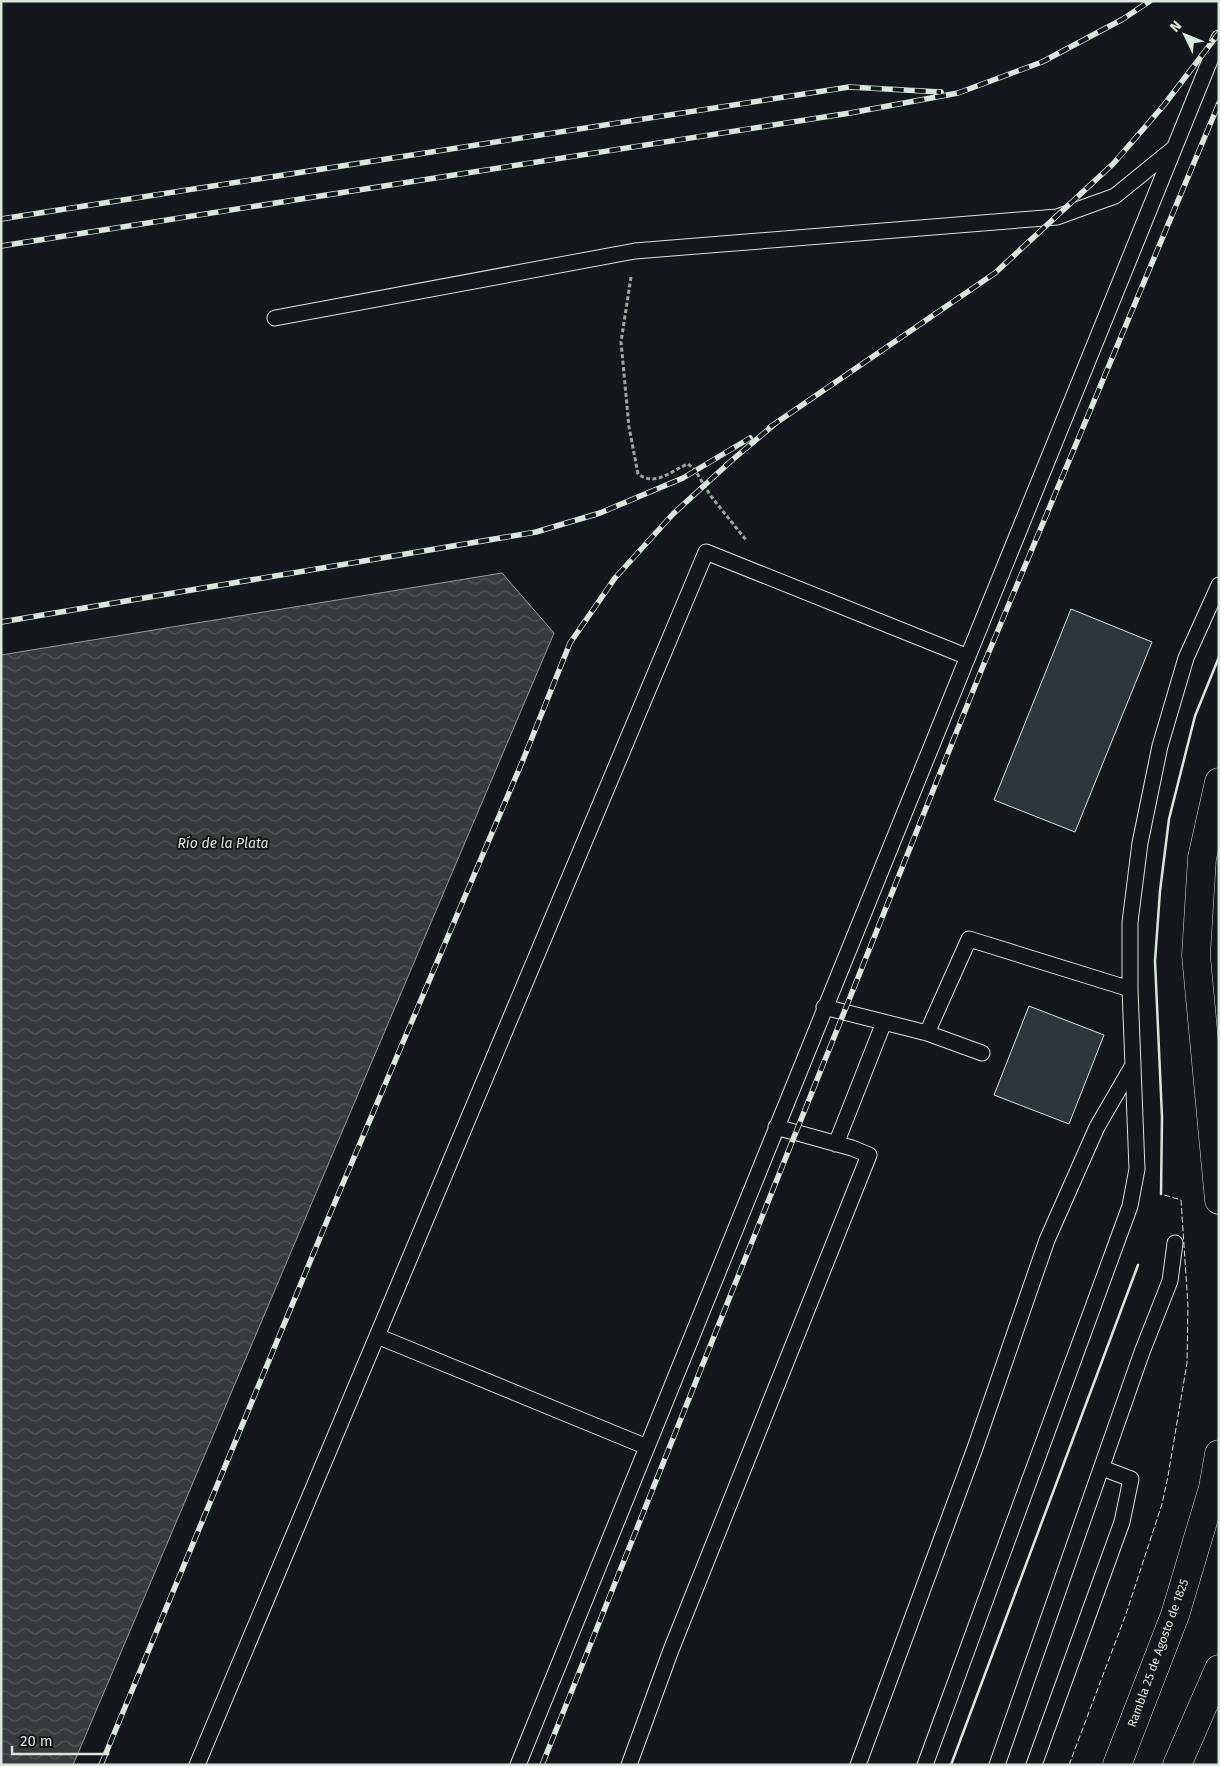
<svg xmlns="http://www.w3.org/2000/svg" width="1220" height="1766" font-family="'Fira Sans',sans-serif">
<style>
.water{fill:url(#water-waves);stroke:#939e99}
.building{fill:#2c363c;stroke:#d8e6dc}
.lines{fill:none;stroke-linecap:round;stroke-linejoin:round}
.lane-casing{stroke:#d8e6dc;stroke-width:17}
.primary-casing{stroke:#d8e6dc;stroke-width:29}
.path{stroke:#9da8a2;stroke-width:3;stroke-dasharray:4 2.5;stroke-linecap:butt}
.lane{stroke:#14181c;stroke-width:15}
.primary{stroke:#14181c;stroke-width:28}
.rail-casing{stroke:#d8e6dc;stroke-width:5.5}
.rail{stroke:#14181c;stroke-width:4;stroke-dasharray:11;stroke-linecap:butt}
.fence{stroke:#d8e6dc;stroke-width:1;stroke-dasharray:6 2.5;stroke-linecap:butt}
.wall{stroke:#d8e6dc;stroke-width:2.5}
.labels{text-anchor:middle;stroke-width:4;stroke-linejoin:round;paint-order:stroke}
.street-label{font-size:12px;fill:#d8e6dc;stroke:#14181c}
.water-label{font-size:14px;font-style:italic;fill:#d8e6dc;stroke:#14181c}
</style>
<defs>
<pattern id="water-waves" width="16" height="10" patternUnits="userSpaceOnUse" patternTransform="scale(1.25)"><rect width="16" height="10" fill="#363b3e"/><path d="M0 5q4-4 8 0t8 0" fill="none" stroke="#525759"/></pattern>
</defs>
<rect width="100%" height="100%" fill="#14181c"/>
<!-- water -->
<path class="water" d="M502,573l52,60 -481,1132h-72v-1110z"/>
<!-- building -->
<path class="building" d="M1071,609l81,33 -77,190 -81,-32z
M1029,1006l75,29 -35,89 -75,-29z"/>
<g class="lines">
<!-- lane casing -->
<g class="lane-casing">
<path id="lane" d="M275,318l360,-67 422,-34 58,-21 59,-48
M824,1007l103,26 55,20
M927,1033l42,-94 161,50
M836,1144l48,-122
M377,1336l270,111
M197,1765l509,-1213 262,105
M518,1765l701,-1727
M629,1765l42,-115 198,-495 -17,-7 -76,-21
M858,1765l117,-317 72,-208 50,-113 36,-62
M925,1765l205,-559 7,-37 -7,-180v-67l10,-79 20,-97 26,-88 33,-73
M997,1765l145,-413 28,-71 5,-38
M1034,1765l88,-243 9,-43 -29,-11"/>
</g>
<!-- primary casing -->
<g class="primary-casing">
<path id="primary" d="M1219,782l-17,76 -6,97 23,245
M1117,1765l58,-150 38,-127 6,-34
M1177,1765l42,-96"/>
</g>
<!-- path -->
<path class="path" d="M631,277l-10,65 8,85 9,47c18,13 32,-3 50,-10l7,6 15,25 36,45"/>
<!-- lane -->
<use href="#lane" class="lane"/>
<!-- primary -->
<use href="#primary" class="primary"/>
<!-- rail casing -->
<g class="rail-casing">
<path id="rail" d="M1,219l848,-132 92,5
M1,246l849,-133 108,-20 84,-31 81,-43 27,-18
M770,427l225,-154 118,-109 51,-59 55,-72
M1,622l535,-90 64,-19 83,-35 67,-40
M101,1765l223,-537 199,-468 47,-117 45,-65 58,-64 58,-53 45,-38
M542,1765l441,-1099 236,-563"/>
</g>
<!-- rail -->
<use href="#rail" class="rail"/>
<!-- fence -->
<path class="fence" d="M1069,1765l57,-151 36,-110 6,-28 19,-113 1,-57 -7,-106 -20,-6"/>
<!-- wall -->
<path class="wall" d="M1161,1194l1,-77 -7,-156 5,-70 9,-72 26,-103 24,-59
M951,1765l187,-500"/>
</g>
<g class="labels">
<!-- street labels -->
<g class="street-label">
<text transform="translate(1158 1653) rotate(-70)" y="4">Rambla 25 de Agosto de 1825</text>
</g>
<!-- water labels -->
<g class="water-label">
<text x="223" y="848">Río de la Plata</text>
</g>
</g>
<!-- border -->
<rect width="1220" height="1766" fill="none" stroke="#d8e6dc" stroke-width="5"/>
<!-- north arrow -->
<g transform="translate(1185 35) rotate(313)" stroke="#14181c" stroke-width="4" paint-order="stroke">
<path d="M0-4L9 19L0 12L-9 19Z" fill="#d8e6dc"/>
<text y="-8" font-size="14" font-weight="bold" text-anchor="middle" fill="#d8e6dc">N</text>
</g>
<!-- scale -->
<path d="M12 1746v8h96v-8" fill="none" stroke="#d8e6dc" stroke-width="2.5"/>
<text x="20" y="1746" font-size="15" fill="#d8e6dc" stroke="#14181c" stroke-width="4" paint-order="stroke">20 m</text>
</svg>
